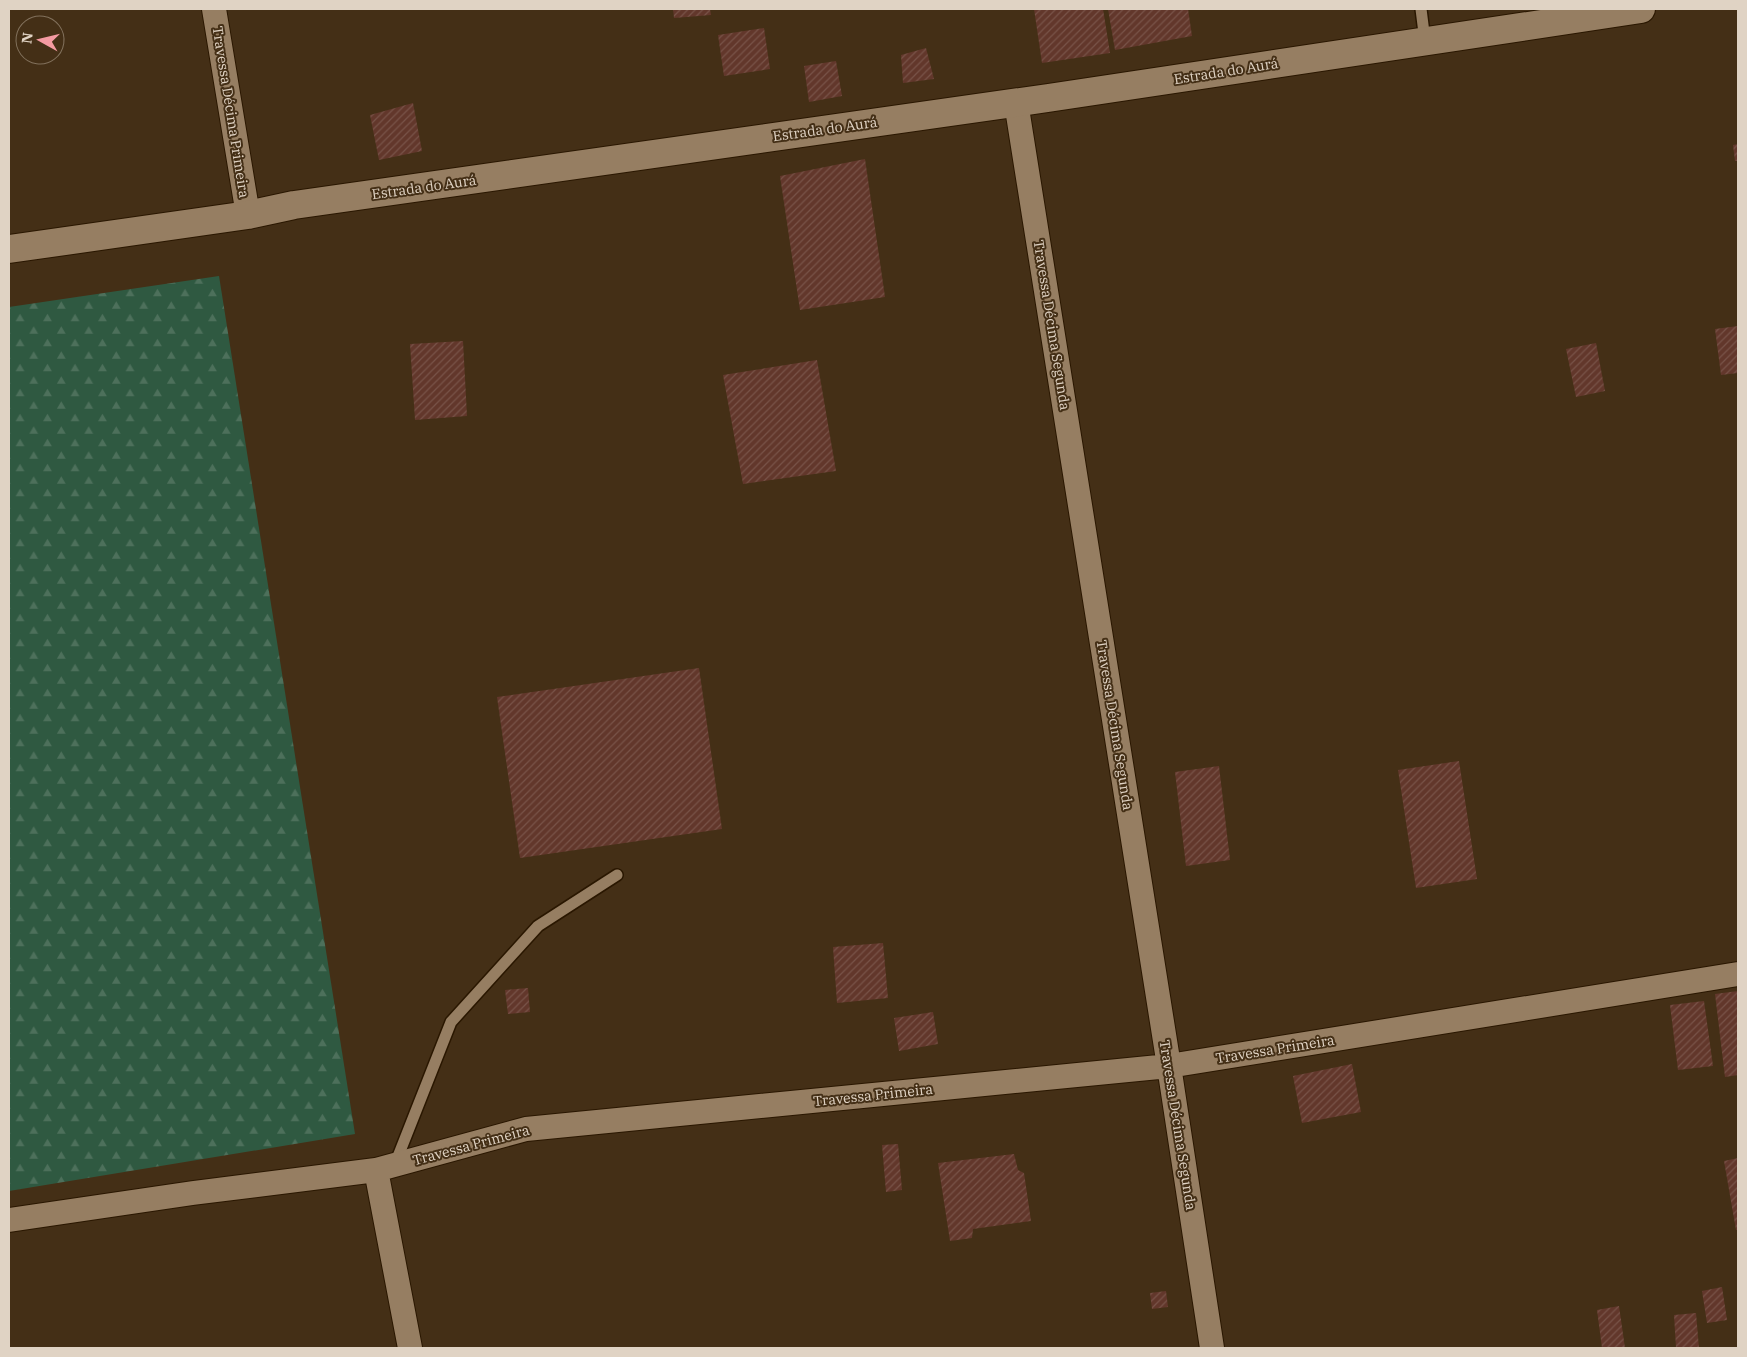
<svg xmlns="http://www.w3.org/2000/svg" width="1747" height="1357" font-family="'IBM Plex Serif',serif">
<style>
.forest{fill:url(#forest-firs)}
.building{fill:url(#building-hatch)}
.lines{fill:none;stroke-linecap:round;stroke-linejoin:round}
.service-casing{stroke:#2a1700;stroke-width:14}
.minor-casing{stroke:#2a1700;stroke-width:26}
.tertiary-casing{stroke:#2a1700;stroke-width:30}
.service{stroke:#967e62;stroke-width:11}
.minor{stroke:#967e62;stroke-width:24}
.tertiary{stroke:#967e62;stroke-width:28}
.labels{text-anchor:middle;stroke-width:4;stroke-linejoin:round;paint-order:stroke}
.street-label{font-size:14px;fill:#e0d3c4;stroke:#442f16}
</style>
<defs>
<pattern id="forest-firs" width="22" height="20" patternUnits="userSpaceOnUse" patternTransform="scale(1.25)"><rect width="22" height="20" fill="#2f5941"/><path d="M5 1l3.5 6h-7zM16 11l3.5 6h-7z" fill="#4d705b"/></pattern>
<pattern id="building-hatch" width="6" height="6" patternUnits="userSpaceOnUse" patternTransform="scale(1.25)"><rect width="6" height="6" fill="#62372b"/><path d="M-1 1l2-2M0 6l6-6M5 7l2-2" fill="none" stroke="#785348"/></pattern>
</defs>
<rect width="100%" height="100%" fill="#442f16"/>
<!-- forest -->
<path class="forest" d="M219,276l136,858 -346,57v-884z"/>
<!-- building -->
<path class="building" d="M673,9h37l1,6 -37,3z
M1034,9h69l7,44 -68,10z
M1108,9h80l4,27 -77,14z
M764,28l6,41 -46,7 -6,-41z
M926,48l8,31 -31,4 -2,-28z
M836,61l6,35 -33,6 -5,-36z
M413,103l9,48 -43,9 -9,-45z
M1738,144v17h-3l-2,-16z
M865,159l20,138 -85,13 -20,-134z
M1738,326v47l-17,2 -6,-46z
M463,341l4,75 -52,4 -5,-76z
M1596,343l9,48 -29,6 -10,-48z
M817,360l19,111 -93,13 -20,-109z
M699,668l23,161 -202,29 -23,-161z
M1459,761l18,118 -61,9 -18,-118z
M1219,766l11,94 -44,6 -11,-94z
M883,943l5,55 -51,5 -4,-56z
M528,988l2,24 -22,2 -3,-24z
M1738,991v84l-13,2 -10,-83z
M1704,1001l9,65 -35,4 -8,-65z
M933,1012l5,32 -39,7 -5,-33z
M1352,1064l9,48 -59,11 -9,-47z
M898,1144l4,46 -16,2 -4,-47z
M1014,1154l4,16 6,3 7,48 -58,8 -1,9 -22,3 -12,-78z
M1738,1158v72h-2l-12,-69z
M1722,1287l5,33 -20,3 -5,-32z
M1166,1291l2,16 -16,2 -2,-16z
M1619,1306l6,42h-23l-5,-38z
M1696,1313l3,35h-23l-2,-33z"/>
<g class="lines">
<!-- service casing -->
<g class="service-casing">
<path id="service" d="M1421,9l4,32
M395,1164l56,-142 87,-96 79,-51"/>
</g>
<!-- minor casing -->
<g class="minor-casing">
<path id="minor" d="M214,9l34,206
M1016,102l153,964 43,282
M376,1170l34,178
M9,1220l184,-27 183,-23 150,-41 643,-63 569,-92"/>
</g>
<!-- tertiary casing -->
<g class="tertiary-casing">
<path id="tertiary" d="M9,249l239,-34 46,-10 754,-107 593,-89"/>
</g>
<!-- service -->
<use href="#service" class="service"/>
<!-- minor -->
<use href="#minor" class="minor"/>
<!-- tertiary -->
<use href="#tertiary" class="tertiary"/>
</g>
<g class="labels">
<!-- street labels -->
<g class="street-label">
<text transform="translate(1226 71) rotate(-9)" y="5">Estrada do Aurá</text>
<text transform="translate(231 112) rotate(81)" y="5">Travessa Décima Primeira</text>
<text transform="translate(825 129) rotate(-8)" y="5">Estrada do Aurá</text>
<text transform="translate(424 187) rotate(-8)" y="5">Estrada do Aurá</text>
<text transform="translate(1052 325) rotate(81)" y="5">Travessa Décima Segunda</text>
<text transform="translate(1115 725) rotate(81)" y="5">Travessa Décima Segunda</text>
<text transform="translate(1275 1049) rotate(-9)" y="5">Travessa Primeira</text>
<text transform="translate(873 1095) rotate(-6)" y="5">Travessa Primeira</text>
<text transform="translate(1178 1125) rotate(81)" y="5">Travessa Décima Segunda</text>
<text transform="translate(471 1145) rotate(-15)" y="5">Travessa Primeira</text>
</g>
</g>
<!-- border -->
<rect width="1747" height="1357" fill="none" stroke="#e0d3c4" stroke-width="20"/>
<!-- north arrow -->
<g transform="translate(40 40) rotate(278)"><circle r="24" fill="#442f16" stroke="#82715c"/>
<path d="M0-4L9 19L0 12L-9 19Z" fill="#f49aa1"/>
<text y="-8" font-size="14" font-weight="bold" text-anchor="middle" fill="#e0d3c4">N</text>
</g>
</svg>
